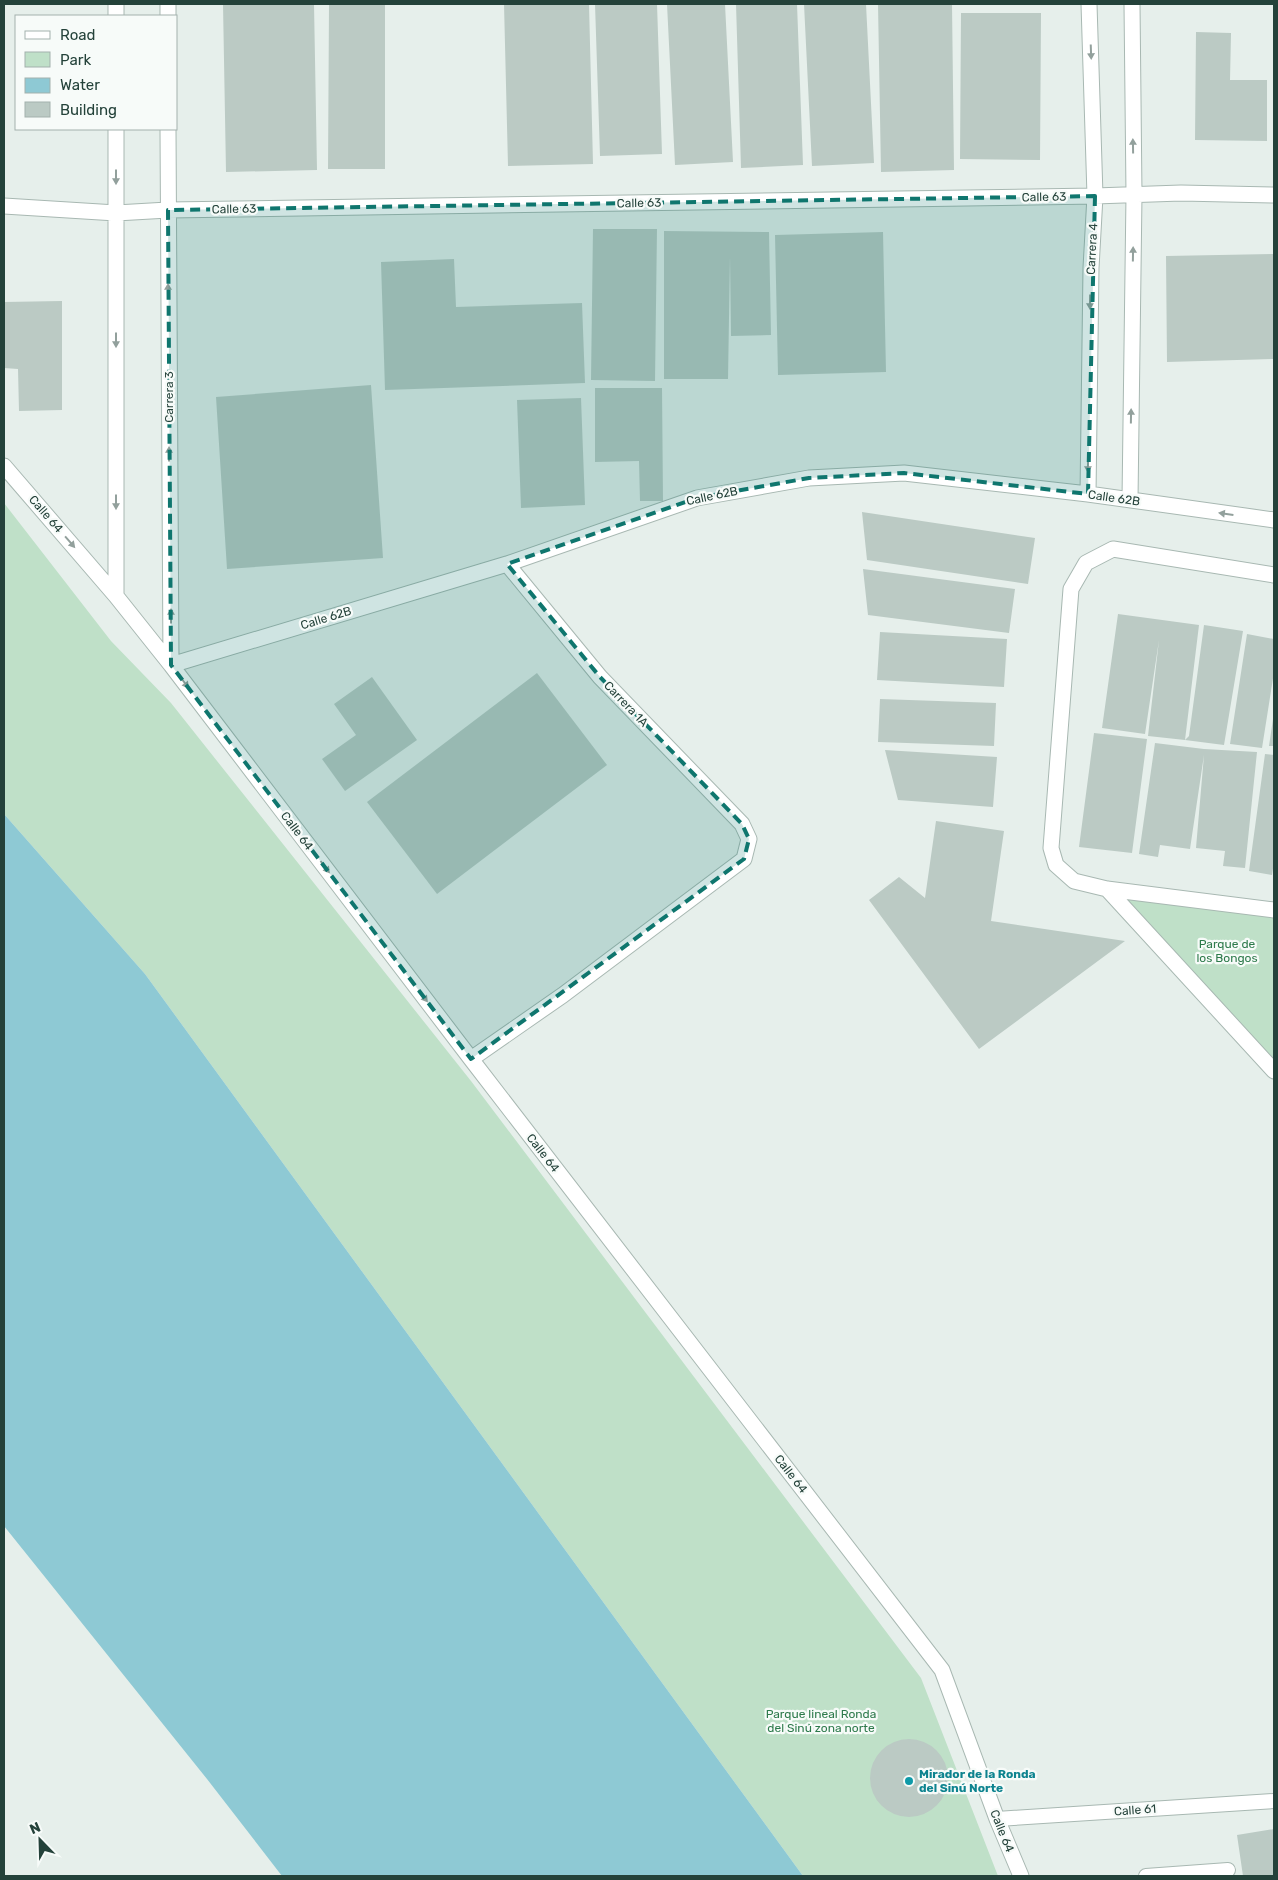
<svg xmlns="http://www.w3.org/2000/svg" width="1278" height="1880" font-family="Rubik,sans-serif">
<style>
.green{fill:#bfe0c8}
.water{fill:#8ec9d4}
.building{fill:#bbcac4}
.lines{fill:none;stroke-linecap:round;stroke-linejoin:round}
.service-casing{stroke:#a8b8b2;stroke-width:16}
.minor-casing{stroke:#a8b8b2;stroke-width:17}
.service{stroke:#fff;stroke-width:14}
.minor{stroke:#fff;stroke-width:15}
.oneway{fill:#92a09c}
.marked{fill:#0f766e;fill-opacity:0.2;stroke:#0f766e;stroke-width:4;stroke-dasharray:10 6;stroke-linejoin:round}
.culture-dot{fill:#0f9aa8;stroke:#f7fbf9;stroke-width:2}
.labels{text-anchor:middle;stroke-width:4.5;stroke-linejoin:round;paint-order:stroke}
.street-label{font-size:12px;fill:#24423a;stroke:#f7fbf9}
.park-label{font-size:12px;fill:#2d7a4b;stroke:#f7fbf9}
.culture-label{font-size:12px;font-weight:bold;fill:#0d838f;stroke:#f7fbf9;text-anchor:start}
</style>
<rect width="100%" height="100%" fill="#e6efeb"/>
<!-- green -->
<path class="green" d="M4,503l107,138 60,62 300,378 450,597 77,198h-195l-658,-902 -141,-160z
M1107,889l167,21v161z"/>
<!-- water -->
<path class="water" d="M4,814l141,160 658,902h-521l-75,-97 -203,-253z"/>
<!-- building -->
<path class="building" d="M223,4h91l3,166 -91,2z
M504,4h85l4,160 -85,2z
M595,4h62l5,150 -62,2z
M667,4h58l8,158 -58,3z
M736,4h61l6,161 -62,3z
M804,4h62l8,159 -62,3z
M878,4h74l2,166 -73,2z
M329,5h56v164h-57z
M961,13h80l-1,147 -80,-1z
M1196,32l35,1 -1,47h37v61l-72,-1z
M593,229h64l-2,152 -64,-1z
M664,231l105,1 2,103 -40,1 -1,-79 -2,122h-64z
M883,232l3,140 -108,3 -3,-140z
M1274,254v105l-107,3 -1,-106z
M454,259l2,48 126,-4 3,80 -200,7 -4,-128z
M62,301v109l-43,1 -1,-42 -14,-1v-66z
M371,385l12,173 -156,11 -11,-172z
M595,388h67l1,113h-23l-1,-40 -44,1z
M581,398l4,107 -64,3 -4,-108z
M862,512l173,26 -7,46 -161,-24z
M863,569l152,20 -6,44 -141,-18z
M1118,614l81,11 -14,115 -37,-4 11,-96 -14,94 -43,-6z
M1204,625l39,6 -19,114 -39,-5 4,-4z
M880,632l127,7 -3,48 -127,-7z
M1247,634l27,5v33l-12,76 -32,-4z
M537,673l70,92 -170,129 -70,-92z
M372,677l45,63 -72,51 -23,-32 34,-24 -22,-31z
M880,699l116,4 -2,43 -116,-4z
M1273,719h1v27h-5z
M1094,733l53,6 -15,114 -53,-6z
M1155,743l49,6 53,3 -12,116 -22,-2 2,-15 -29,-3 8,-93 -14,94 -30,-4 -2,12 -19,-3z
M885,750l112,7 -4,50 -95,-7z
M1265,754l9,1v107l-2,13 -23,-4z
M936,821l68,10 -13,90 134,20 -146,108 -110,-149 30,-23 26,21z
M870 1778a39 39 0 1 1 78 0a39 39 0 1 1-78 0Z
M1274,1829v47h-31l-6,-41z"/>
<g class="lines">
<!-- service casing -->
<g class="service-casing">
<path id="service" d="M997,1819l277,-18
M1146,1876l82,-6"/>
</g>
<!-- minor casing -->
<g class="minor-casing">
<path id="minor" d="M116,16v-12
M168,16v-12
M116,129v467
M168,129l3,536 336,-101 190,-66 112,-20 95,-5 184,21 186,26
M4,206l112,7 52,-3 927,-14 86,-3 93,2
M4,466l112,130 55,69 300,394 471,611 55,149 24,57
M1088,494l3,-226 4,-72 -6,-192
M1130,500l4,-305 -2,-191
M1274,575l-161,-26 -27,14 -15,26 -20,259 5,17 18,16 33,8 167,21
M1107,889l167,182
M471,1059l92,-64 181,-136 5,-20 -7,-15 -142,-147 -93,-113"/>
</g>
<!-- service -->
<use href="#service" class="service"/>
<!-- minor -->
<use href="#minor" class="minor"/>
</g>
<!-- one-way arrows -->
<defs><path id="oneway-solid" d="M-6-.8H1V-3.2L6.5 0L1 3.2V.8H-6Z" transform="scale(1.25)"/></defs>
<g class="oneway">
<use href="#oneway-solid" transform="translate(1091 52) rotate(88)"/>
<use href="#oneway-solid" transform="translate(1133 146) rotate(-91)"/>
<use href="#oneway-solid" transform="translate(116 177) rotate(90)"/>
<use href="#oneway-solid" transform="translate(1133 254) rotate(-89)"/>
<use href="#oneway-solid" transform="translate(168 291) rotate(-90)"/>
<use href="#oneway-solid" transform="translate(1090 302) rotate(91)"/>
<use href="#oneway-solid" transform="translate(116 340) rotate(90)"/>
<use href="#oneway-solid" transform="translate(1131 416) rotate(-89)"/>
<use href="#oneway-solid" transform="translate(169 454) rotate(-90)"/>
<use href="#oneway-solid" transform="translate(1088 465) rotate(91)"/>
<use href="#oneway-solid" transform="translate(116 502) rotate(90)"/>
<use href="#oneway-solid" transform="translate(1226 514) rotate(-172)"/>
<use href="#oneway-solid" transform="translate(70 542) rotate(49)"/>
<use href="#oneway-solid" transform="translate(171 616) rotate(-90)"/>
<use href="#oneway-solid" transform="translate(184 682) rotate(53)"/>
<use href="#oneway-solid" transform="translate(325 867) rotate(53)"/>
<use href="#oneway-solid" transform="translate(423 996) rotate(53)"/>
</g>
<!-- marked area -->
<path class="marked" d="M1095,196l-7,298 -184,-21 -95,5 -112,20 -190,66 93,113 142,147 7,15 -5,20 -273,200 -300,-394 -3,-455z"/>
<!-- markers -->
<circle class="culture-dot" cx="909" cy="1781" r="5"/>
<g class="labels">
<!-- street labels -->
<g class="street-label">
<text transform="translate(1044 197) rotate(-1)" y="4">Calle 63</text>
<text transform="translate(639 203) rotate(-1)" y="4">Calle 63</text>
<text transform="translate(234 209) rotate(-1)" y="4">Calle 63</text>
<text transform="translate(1092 249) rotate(-87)" y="4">Carrera 4</text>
<text transform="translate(169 397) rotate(-90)" y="4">Carrera 3</text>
<text transform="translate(712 496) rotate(-12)" y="4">Calle 62B</text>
<text transform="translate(1114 498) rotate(8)" y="4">Calle 62B</text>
<text transform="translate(46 514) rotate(49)" y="4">Calle 64</text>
<text transform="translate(326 618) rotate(-17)" y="4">Calle 62B</text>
<text transform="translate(626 704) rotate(46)" y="4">Carrera 1A</text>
<text transform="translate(297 831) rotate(53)" y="4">Calle 64</text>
<text transform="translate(543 1153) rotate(52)" y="4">Calle 64</text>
<text transform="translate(791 1474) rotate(52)" y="4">Calle 64</text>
<text transform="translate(1135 1810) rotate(-4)" y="4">Calle 61</text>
<text transform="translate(1002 1831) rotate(68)" y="4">Calle 64</text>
</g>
<!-- park labels -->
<g class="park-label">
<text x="1227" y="948">Parque de<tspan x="1227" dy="14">los Bongos</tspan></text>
<text x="821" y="1718">Parque lineal Ronda<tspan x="821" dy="14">del Sinú zona norte</tspan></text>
</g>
<!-- culture labels -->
<g class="culture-label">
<text x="919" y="1778">Mirador de la Ronda<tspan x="919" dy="14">del Sinú Norte</tspan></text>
</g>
</g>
<!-- border -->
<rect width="1278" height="1880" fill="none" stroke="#24423a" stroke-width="10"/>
<!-- legend -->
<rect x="15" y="15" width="162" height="115" fill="#f7fbf9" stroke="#a3b1ad"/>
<rect x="25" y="31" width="25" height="8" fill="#ffffff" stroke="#a3b1ad"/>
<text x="60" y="40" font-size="15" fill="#24423a">Road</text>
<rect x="25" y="52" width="25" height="15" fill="#bfe0c8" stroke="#a3b1ad"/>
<text x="60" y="65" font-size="15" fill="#24423a">Park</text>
<rect x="25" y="78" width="25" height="15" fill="#8ec9d4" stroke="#a3b1ad"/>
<text x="60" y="90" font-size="15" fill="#24423a">Water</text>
<rect x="25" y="102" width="25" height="15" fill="#bbcac4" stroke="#a3b1ad"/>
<text x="60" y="115" font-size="15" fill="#24423a">Building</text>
<!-- north arrow -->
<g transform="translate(40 1840) rotate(337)" stroke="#f7fbf9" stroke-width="4" paint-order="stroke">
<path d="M0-4L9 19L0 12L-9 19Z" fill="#24423a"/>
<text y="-8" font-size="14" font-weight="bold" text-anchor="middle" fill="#24423a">N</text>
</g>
</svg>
